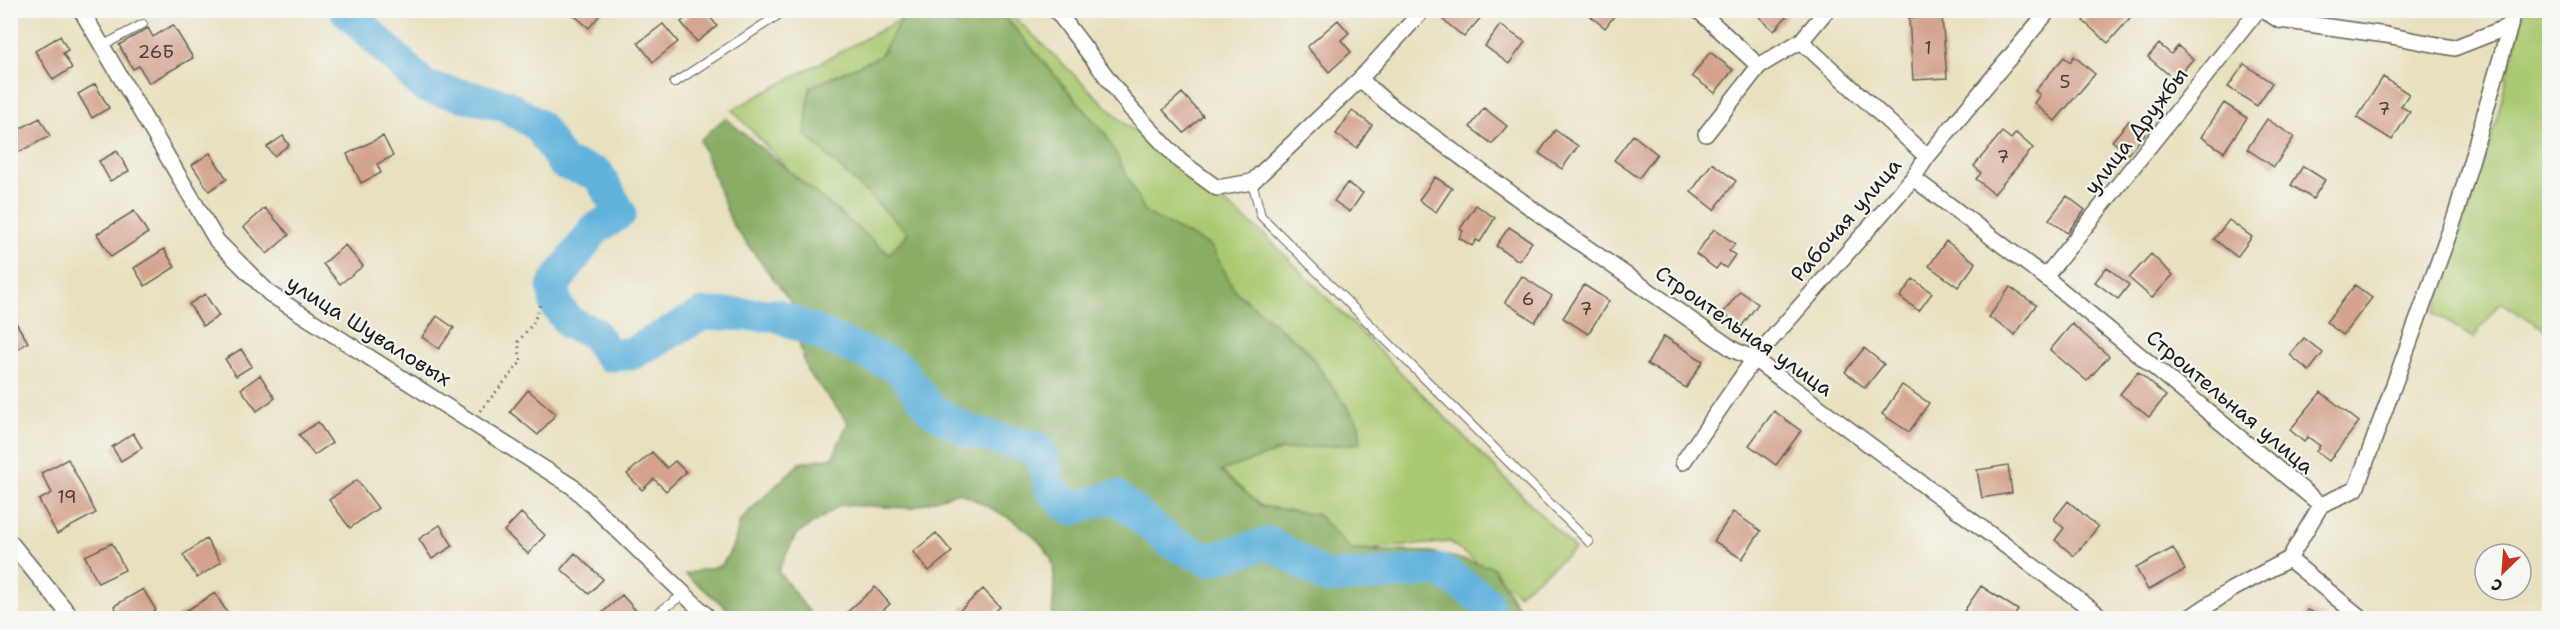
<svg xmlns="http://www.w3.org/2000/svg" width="2560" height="629" font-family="'Shantell Sans',sans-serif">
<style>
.green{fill:#abc971;stroke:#647246;stroke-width:1.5}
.forest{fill:#88ad63;stroke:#526440;stroke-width:1.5}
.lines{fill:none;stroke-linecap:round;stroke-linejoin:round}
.river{stroke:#60b2db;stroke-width:33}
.building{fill:#d3a38d}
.lane-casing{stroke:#636155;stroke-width:10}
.street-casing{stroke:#636155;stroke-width:18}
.path{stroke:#636155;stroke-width:3;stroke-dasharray:1.5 4.5;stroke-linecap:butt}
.lane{stroke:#fff;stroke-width:8}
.street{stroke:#fff;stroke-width:15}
.labels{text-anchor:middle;stroke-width:4.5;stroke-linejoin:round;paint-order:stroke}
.number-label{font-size:18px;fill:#4a3e38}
.street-label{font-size:21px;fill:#1c1c1c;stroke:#f6f6f2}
</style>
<rect width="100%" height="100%" fill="#f6f6f2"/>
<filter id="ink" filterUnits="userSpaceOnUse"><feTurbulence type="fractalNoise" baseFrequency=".0167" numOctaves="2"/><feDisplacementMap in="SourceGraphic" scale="12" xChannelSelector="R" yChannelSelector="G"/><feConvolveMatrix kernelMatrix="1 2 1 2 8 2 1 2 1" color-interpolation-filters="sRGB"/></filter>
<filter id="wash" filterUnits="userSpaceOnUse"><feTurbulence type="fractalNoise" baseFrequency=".008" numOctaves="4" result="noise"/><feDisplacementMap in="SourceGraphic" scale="24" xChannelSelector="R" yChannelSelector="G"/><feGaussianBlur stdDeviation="1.35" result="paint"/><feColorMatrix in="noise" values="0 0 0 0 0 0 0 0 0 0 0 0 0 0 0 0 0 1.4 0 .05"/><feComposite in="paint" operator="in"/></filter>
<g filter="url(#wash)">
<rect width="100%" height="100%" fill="#e8e1c0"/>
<!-- green -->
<path class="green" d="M916,11h92l115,111 142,113 310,314 -57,45 -68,-52 -118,10 -107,-27 -368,-283 -125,-132z
M2523,11h26v321l-49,-30 -27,36 -39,-25 62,-191z"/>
<!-- forest -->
<path class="forest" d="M1000,11l106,124 40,78 65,33 24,45 71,58 53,75 2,19 -79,7 -61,21 40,35 57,9 33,35 80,2 62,15 29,47 -2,4h-469c3,-12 5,-48 0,-59 -16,-33 -61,-51 -92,-67l-48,16 -70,-3 -45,30 -18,36 36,47h-75l-54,-44 37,-9 12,-20 6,-25 23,-22 37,-35 33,-6 15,-35 -41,-51 -9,-32 8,-17 -74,-98 -32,-84 25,-22 164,136 19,-21 -103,-99 5,-47 70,-31 26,-45z"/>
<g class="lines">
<!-- river -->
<path class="river" d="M346,10l79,77 80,18 34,21 24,37 35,11 22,39 -26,17 -41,56 3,19 15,19 22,8 16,23 22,-1 72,-40 73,1 122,52 34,43 36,21 71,18 13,41 20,19 43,-13 56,46 37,18 62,-17 57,35 113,-8 46,31 4,17"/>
</g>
<g id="blocks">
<!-- building -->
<path class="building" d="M568,10h36l-15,18z
M695,10h10l12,16 -20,16 -16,-20z
M1451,10h27l5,5 -19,22 -21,-17z
M1583,10h36l-14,18z
M1764,10h28l-18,21 -15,-14z
M2092,10h45l-29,33 -25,-22z
M1942,16l5,62 -34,2 -4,-62z
M1338,20l11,13 -8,7 10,12 -22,20 -22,-25z
M663,24l15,18 -25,20 -15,-19z
M173,25l20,33 -44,25 -10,-17 -6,3 -14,-24 29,-17 5,9z
M1500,25l25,17 -16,22 -24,-18z
M60,36l8,14 -5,3 9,15 -19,12 -18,-29z
M2159,44l12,10 7,-8 15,13 -18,21 -27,-23z
M1710,52l23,18 -18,23 -23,-17z
M2074,56l21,18 -40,47 -21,-18 6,-8 -5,-4 29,-34 6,5z
M2244,64l28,19 -15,23 -29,-19z
M2383,77l26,17 -8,12 9,6 -18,28 -35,-22z
M95,84l14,24 -17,10 -14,-24z
M1182,93l21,23 -19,17 -21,-23z
M2224,103l23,15 -23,34 -23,-15z
M1484,108l23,18 -15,18 -22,-17z
M1352,111l20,14 -15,23 -21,-14z
M40,118l10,18 -33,17 -7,-12v-7z
M2267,119l27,18 -20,30 -27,-18z
M2129,121l16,13 -17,20 -16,-13z
M1555,130l23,16 -16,23 -23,-16z
M2002,132l9,7 5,-6 17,15 -39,46 -18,-15 5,-6 -7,-7z
M1633,135l24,19 -18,24 -25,-18z
M283,136l6,9 -15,11 -7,-9z
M383,136l10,20 -16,8 4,9 -20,10 -14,-29z
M117,151l12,20 -19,10 -11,-20z
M210,153l17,26 -18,12 -17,-26z
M1712,163l24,18 -22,29 -23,-18z
M2303,166l22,14 -12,19 -22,-14z
M1435,177l17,11 -16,24 -17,-12z
M1347,183l16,10 -13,19 -16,-11z
M2067,196l18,14 -18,23 -18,-14z
M1476,205l19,13 -15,24 -4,-2 -4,6 -13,-8 4,-7 -3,-2z
M265,208l24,27 -22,19 -23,-27z
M134,211l14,22 -37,24 -14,-23z
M2229,220l23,17 -15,20 -23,-18z
M1509,227l23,15 -13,19 -23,-15z
M1714,229l21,15 -6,7 6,4 -9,13 -6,-4 -4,5 -20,-15z
M1946,241l30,22 -18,24 -29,-21z
M345,245l18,21 -23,18 -17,-20z
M164,249l11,18 -30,19 -11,-18z
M2151,254l22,21 -21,23 -23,-20z
M2107,267l22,18 -11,14 -23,-17z
M1522,276l30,20 -17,26 -30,-20z
M1913,279l19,14 -13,18 -19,-14z
M1584,285l25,16 -21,33 -25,-16z
M2355,285l17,13 -29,37 -17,-13z
M2010,287l26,18 -21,30 -26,-18z
M1740,291l18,13 -17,23 -18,-14z
M205,294l14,22 -16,10 -14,-22z
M437,316l17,12 -15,21 -17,-12z
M16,323l12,19 -18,12v-28z
M2072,324l37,32 -22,25 -37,-31z
M1664,336l39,25 -17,27 -39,-24z
M2304,338l19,15 -14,18 -19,-16z
M1864,348l20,16 -19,24 -20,-16z
M241,349l11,17 -16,10 -11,-17z
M2138,372l28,24 -17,21 -29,-23z
M260,375l15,23 -18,13 -16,-22z
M1902,385l27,18 -20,29 -27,-18z
M528,390l28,24 -18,21 -28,-23z
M2321,392l38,30 -30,39 -13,-10 4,-5 -12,-9 -4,5 -14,-12z
M1774,411l27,20 -25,34 -27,-20z
M318,422l14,21 -18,12 -15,-20z
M133,433l9,15 -21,13 -9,-14z
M652,452l15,16 8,-7 11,11 -20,19 -12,-12 -12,11 -15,-16z
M68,459l28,54 -39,21 -18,-34 13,-7 -11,-20z
M2008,465l4,28 -30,5 -5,-28z
M357,480l21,28 -28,20 -21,-28z
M2068,501l30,26 -24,29 -19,-16 9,-12 -10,-9z
M1733,512l28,19 -19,28 -28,-18z
M521,513l24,22 -17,19 -24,-23z
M440,525l13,21 -21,13 -13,-20z
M936,533l16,19 -23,19 -16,-19z
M206,539l15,23 -24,16 -14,-23z
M112,543l13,27 -27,13 -13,-27z
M2173,548l12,22 -37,20 -12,-22z
M575,553l28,26 -14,15 -28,-25z
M1981,586l37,24 -5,8h-38l-11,-7z
M875,587l15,17 -16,14h-29l-2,-2z
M143,589l13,21 -13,8h-21l-8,-12z
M983,589l17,18 -12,11h-30l-3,-3z
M215,593l15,24 -56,1z
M622,595l17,19 -4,4h-32l-3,-3z
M2307,610l20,8h-24z"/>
</g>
</g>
<g filter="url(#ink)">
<use href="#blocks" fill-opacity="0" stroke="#636155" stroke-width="1.5"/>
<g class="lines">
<!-- lane casing -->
<g class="lane-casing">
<path id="lane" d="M102,46l41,-22
M674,83l112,-73
M1252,182l9,34 328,326
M651,618l33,-24"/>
</g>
<!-- street casing -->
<g class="street-casing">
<path id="street" d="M81,10l136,231 53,53 303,193 136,131
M1056,10l75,99 49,52 37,27 35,-6 108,-103 63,-69
M1698,10l61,56
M2263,10l16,10 107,15 68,13 56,-22
M1801,41l126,116
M1360,79l27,24 173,126 174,121 20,9 349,259
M1706,134l53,-68 42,-25 26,-31
M1913,178l132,99 276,228
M2045,277l213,-267
M1683,462l71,-103 159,-181 14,-21 122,-147
M10,542l62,76
M2189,618l42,-28 58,-31
M2361,618l-72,-59 32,-54 35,-16 100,-275 54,-188 2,-16"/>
</g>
<!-- path -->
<path class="path" d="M480,411l41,-49 -3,-20 16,-20 6,-18"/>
<!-- lane -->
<use href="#lane" class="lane"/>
<!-- street -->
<use href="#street" class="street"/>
</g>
</g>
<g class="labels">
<!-- number labels -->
<g class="number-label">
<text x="1928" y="54">1</text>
<text x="156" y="58">26Б</text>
<text x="2065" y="88">5</text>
<text x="2384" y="115">7</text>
<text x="2003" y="163">7</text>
<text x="1528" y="305">6</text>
<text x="1586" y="315">7</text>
<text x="67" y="503">19</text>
</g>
<!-- street labels -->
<g class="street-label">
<text transform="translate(2136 131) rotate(-52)" y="7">улица Дружбы</text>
<text transform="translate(1846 220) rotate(-49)" y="7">Рабочая улица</text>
<text transform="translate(369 331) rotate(32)" y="7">улица Шуваловых</text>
<text transform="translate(1744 331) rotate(35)" y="7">Строительная улица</text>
<text transform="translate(2230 402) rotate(40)" y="7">Строительная улица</text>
</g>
</g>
<!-- margin -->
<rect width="2560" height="629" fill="none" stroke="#f6f6f2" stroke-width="36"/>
<!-- north arrow -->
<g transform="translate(2503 572) rotate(205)"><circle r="28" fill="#f6f6f2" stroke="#9f9f9c" stroke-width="1.5"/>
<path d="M0-4.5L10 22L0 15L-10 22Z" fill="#c8321e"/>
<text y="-9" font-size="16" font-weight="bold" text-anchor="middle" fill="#1c1c1c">С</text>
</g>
</svg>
